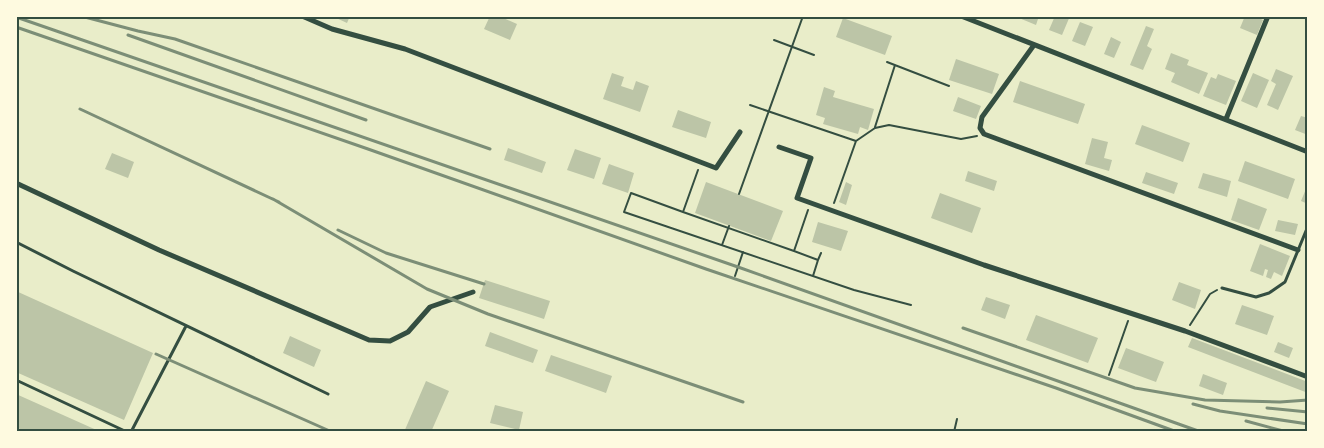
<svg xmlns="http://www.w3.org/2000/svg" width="1324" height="448" font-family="Helvetica,sans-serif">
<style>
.building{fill:#bcc5a7}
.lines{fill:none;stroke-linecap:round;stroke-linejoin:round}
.path{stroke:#344e41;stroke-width:2}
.service{stroke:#344e41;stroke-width:3}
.minor{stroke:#344e41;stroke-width:5}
.rail{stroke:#7c8e77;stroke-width:3}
.neatline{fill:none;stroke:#344e41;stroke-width:2}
</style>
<rect width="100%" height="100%" fill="#e9edc9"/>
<!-- building -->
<path class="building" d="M332,16h18l-3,7z
M490,16h9l18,8 -7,16 -26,-11z
M1014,16h25l-3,9z
M1055,16h15l-8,19 -13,-5z
M1245,16h10l8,4 -6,15 -17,-7z
M843,18l49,18 -7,19 -49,-18z
M1080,22l13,5 -8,19 -13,-5z
M1146,26l8,3 -7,17 5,3 -9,21 -13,-5z
M1111,37l10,5 -7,16 -10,-4z
M1171,53l18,7 -2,5 21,8 -9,21 -28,-12 4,-9 -10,-4z
M956,59l43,15 -7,20 -43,-14z
M1276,69l17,7 -15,34 -11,-5 9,-21 -5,-3z
M612,73l12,4 -3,9 12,4 3,-9 13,5 -9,26 -37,-13z
M1253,73l16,7 -12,28 -16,-7z
M1218,74l18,7 -10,24 -23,-9 8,-19 5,2z
M1020,81l65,23 -7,20 -65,-22z
M824,87l11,4 -2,6 41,12 -6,21 -8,-3 -2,7 -35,-10 2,-6 -9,-3z
M958,97l23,9 -5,13 -23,-8z
M678,110l33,12 -5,16 -34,-11z
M1301,116l7,2v17l-13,-5z
M1142,125l48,18 -7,19 -48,-18z
M1092,138l16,4 -4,16 8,2 -3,11 -24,-7z
M508,148l38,14 -4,11 -38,-13z
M575,149l26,9 -7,21 -27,-9z
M112,153l22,9 -6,16 -23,-9z
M1245,161l50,18 -7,20 -50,-18z
M609,164l25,9 -6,20 -26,-9z
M968,171l29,10 -3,10 -29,-10z
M1146,172l32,11 -4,11 -32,-11z
M1203,173l28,8 -4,16 -29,-9z
M706,182l77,29 -12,30 -76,-28z
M846,182l6,3 -6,20 -7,-3z
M1308,184v20l-7,-3z
M940,193l41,15 -9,25 -41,-15z
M1238,198l29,11 -8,21 -28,-10z
M1278,220l20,4 -3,11 -20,-4z
M818,222l30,9 -7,20 -29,-9z
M1260,244l30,12 -8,20 -8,-4 -3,7 -5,-2 2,-7 -3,-1 -2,7 -13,-5z
M485,280l65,21 -6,18 -65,-21z
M1179,282l22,8 -6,19 -23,-9z
M16,291l137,62 -29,67 -108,-48z
M986,297l24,8 -5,14 -24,-9z
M1242,305l32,11 -7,19 -32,-11z
M1036,315l62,23 -10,25 -62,-23z
M490,332l48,18 -5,13 -48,-17z
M290,336l31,14 -7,17 -31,-14z
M1192,338l116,44v11l-120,-46z
M1278,342l15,6 -4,10 -15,-6z
M1126,348l38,14 -8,20 -38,-14z
M551,355l61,21 -6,17 -61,-22z
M1203,374l24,9 -4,12 -24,-9z
M426,381l23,10 -18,41h-27z
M16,394l85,38h-75l-10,-5z
M495,405l28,7 -4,18 -29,-7z"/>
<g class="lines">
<!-- path -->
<path class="path" d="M774,40l40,15
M887,62l62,24
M750,105l106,36 -22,62
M875,127l20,-62
M856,141l19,-13 14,-3 72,14 16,-3
M698,170l-15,42 -52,-19 -7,19 230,78 57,15
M739,194l64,-178
M808,210l-14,41 24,9 -5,16
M683,212l111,39
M722,245l7,-19
M818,260l3,-7
M735,276l8,-24
M1190,325l20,-31 7,-4
M1109,375l19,-54
M954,432l3,-13"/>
<!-- service -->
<path class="service" d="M16,242l57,29 255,123
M1222,288l34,9 13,-4 16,-11 23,-56
M16,380l111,52
M131,432l55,-106"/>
<!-- minor -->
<path class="minor" d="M302,16l30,13 73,20 311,119 24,-36
M961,16l347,136
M1034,45l-52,72 -2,11 4,6 314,116
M1226,119l42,-103
M779,147l32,11 -14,40 187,67 201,66 123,46
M16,183l143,67 210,90 21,1 18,-9 22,-25 43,-15"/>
<!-- rail -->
<path class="rail" d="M81,16l57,15 37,8 315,110
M16,17l722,250 463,165
M16,27l352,122 338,120 350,119 121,44
M128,35l238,85
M80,109l199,93
M273,199l154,90 61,25 255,88
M338,230l48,23 98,31
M963,328l172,60 70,12 75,2 28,-2
M156,354l176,78
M1193,404l27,7 88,13
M1267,408l41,4
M1246,421l41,11"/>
</g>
<!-- border -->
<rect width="1324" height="448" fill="none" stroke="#fefae0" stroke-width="35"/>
<rect x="18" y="18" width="1288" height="412" class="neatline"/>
</svg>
